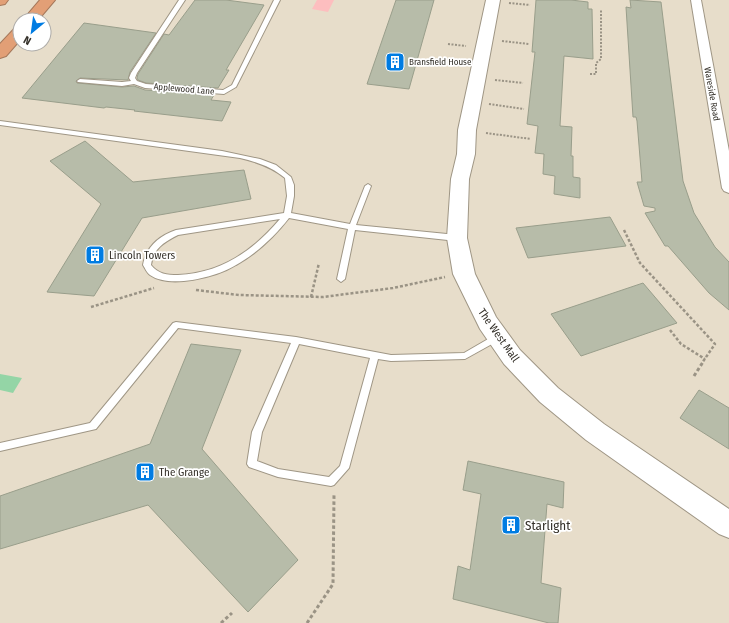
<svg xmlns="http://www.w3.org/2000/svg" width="729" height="623" font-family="'Fira Sans Condensed',sans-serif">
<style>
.green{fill:#fdbebf}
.water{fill:#94d5a6}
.building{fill:#b7bca9;stroke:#999e8b}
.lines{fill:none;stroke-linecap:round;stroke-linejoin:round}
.service-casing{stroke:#9f9685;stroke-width:2}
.minor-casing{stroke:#9f9685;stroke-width:2}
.secondary-casing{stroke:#9f9685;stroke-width:2}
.motorway-casing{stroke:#a5785b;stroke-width:2}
.path-far2{stroke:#9a9385;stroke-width:2;stroke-dasharray:2 1.5;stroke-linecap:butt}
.path-far1{stroke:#9a9385;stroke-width:2.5;stroke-dasharray:3 2;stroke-linecap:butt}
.path{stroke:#9a9385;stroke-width:3;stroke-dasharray:3.5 2.5;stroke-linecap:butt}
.service{fill:#fff;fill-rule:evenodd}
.minor{fill:#fff;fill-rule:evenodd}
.secondary{fill:#fff;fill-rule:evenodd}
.motorway{fill:#e29f76;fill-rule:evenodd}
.labels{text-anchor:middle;stroke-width:3.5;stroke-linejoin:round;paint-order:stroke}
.far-poi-label{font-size:9px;fill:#343029;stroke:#fff;text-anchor:start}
.far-street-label{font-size:9px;fill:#343029;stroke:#fff}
.poi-label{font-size:11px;fill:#343029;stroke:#fff;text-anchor:start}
.street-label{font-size:11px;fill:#343029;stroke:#fff}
.near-poi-label{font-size:13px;fill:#343029;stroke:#fff;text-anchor:start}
</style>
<rect width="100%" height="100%" fill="#e7ddca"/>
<!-- green -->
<path class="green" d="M317,0h17l-6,12 -16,-3z"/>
<!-- water -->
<path class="water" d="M0,374l22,4 -9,15 -13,-3z"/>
<!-- building -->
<path class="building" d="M195,0h31l38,5 -38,65h3l-11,18 -72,-5 -8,-3 -1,-2 1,-4 26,-40 5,1z
M396,0h38l-25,89 -42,-5z
M536,0h35l17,2v7h4l1,50 -29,-3 -4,70 12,1 -1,29h2v21l7,1v20l-26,-4 1,-18 -12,-2 1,-20 -9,-1 3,-27 -11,-2 8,-72h-3z
M630,0l31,2 22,179 11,32 21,34 14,15v48l-20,-17 -41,-47h-3l-20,-33 10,-2v-3l-11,-2 -7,-24h5l-5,-61 -1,-4h-3l-7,-110 5,1z
M84,23l72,10 -26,39 -2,8 -48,-2 -4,3 1,2 45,4 12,-1 11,4 69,5 -3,5 20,2 -9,19 -88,-10 1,-1 -29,-3 -2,1 -82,-10z
M85,141l48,41 111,-12 7,29 -109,19 -48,78 -47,-4 54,-88 -51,-43z
M610,217l16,29 -98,12 -12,-30z
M643,283l34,40 -96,33 -30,-42z
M191,344l50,6 -39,99 96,111 -50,52 -100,-107 -148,44v-53l150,-52z
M699,390l30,18v41l-49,-31z
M468,461l96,21 -1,26 -16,-4 -6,79 20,5 -3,35h-9l-96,-24 5,-33 12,4 11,-76 -18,-4z"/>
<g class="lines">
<!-- service casing -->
<g class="service-casing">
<path id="service" d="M179,0h6l-48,73 -2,5 2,3 9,3 77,6 9,-5 42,-85h6l-44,87 -12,7 -79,-6 -11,-4 -12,2 -44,-4 -1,-1 3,-2 42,3 9,-1 -2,-3 2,-5z
M0,121l222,30 38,8 16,6 15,12 3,8v11l-3,17 59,11 15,-38 3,-2 3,2 -15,39 101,10 4,3 -4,3 -102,-11 -10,49 -4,3 -4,-3 11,-50 -59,-11c-14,18 -33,36 -53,47 -19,12 -66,24 -86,10 -3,-2 -5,-7 -7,-10 3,-18 16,-29 33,-35l108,-17 3,-17 -2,-18c-13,-11 -28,-16 -45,-20l-240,-33zM280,219c-27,32 -59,54 -102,56 -11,0 -20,-1 -27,-10 2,-16 13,-23 27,-30z
M176,322l120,15 95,18 73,-2 31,-18h6l1,2 -1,2 -36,20 -74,2 -13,-2 -29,109 -15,17 -3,1 -53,-9 -29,-10 -2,-3 5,-32 39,-89 -113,-15 -82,101 -96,22v-8l90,-20 83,-100zM299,344l71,14 -30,108 -11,11 -51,-8 -21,-8 5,-29z"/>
</g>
<!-- minor casing -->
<g class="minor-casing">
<path id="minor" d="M691,0h10l28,151v42l-5,-2 -2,-3z"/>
</g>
<!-- secondary casing -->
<g class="secondary-casing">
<path id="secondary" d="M486,0h14l-24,130 -1,24 -6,25 -2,59 8,36 21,43 24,33 38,38 46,36 125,85v29l-10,-4 -133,-94 -46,-38 -36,-38 -24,-35 -27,-55 -6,-36 4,-59 6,-25 1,-24z"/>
</g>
<!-- motorway casing -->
<g class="motorway-casing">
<path id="motorway" d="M0,0h8l-3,4 -5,1z
M40,0h15l-17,20h-15z
M20,26v14l-14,16 -6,2v-14l15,-16z"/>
</g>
<!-- path-far2 -->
<path class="path-far2" d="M509,3l21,2
M502,41l27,3
M448,44l18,2
M590,74h6v-11l5,-4v-49
M495,80l28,3
M489,104l35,5
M486,133l45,6"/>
<!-- path-far1 -->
<path class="path-far1" d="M624,230l16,33 75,81 -13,19
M196,290l43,5 84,2 70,-9 52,-11
M311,297l8,-34
M91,307l63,-19
M670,330l11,14 24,15"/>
<!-- path -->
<path class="path" d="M694,376l9,-14
M221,623l11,-10
M307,623l26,-39 1,-89"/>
<!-- service -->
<use href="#service" class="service"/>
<!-- minor -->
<use href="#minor" class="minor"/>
<!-- secondary -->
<use href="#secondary" class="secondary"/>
<!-- motorway -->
<use href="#motorway" class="motorway"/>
</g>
<!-- icons -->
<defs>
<g id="building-square" transform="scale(1)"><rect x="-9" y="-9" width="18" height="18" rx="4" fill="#007ce2" stroke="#fff"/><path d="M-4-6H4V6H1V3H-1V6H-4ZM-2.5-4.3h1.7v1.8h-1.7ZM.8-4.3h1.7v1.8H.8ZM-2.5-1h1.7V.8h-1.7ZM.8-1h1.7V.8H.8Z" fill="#fff"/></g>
</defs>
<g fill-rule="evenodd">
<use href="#building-square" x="395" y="62"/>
<use href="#building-square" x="95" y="255"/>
<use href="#building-square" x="145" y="472"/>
<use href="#building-square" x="511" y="525"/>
</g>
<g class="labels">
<!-- far-poi labels -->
<g class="far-poi-label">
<text x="409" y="65">Bransfield House</text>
</g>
<!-- far-street labels -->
<g class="far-street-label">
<text transform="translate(184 89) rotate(5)" y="3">Applewood Lane</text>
<text transform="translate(712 94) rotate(80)" y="3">Wareside Road</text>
</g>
<!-- poi labels -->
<g class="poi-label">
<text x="109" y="259">Lincoln Towers</text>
<text x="159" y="476">The Grange</text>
</g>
<!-- street labels -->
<g class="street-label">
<text transform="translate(499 335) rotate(55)" y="4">The West Mall</text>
</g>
<!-- near-poi labels -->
<g class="near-poi-label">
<text x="525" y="530">Starlight</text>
</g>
</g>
<!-- north arrow -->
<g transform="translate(32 32) rotate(209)"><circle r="19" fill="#ffffff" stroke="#aeaca9"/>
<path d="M0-3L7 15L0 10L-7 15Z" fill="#007ce2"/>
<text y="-6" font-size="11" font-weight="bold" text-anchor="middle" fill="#343029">N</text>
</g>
</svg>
